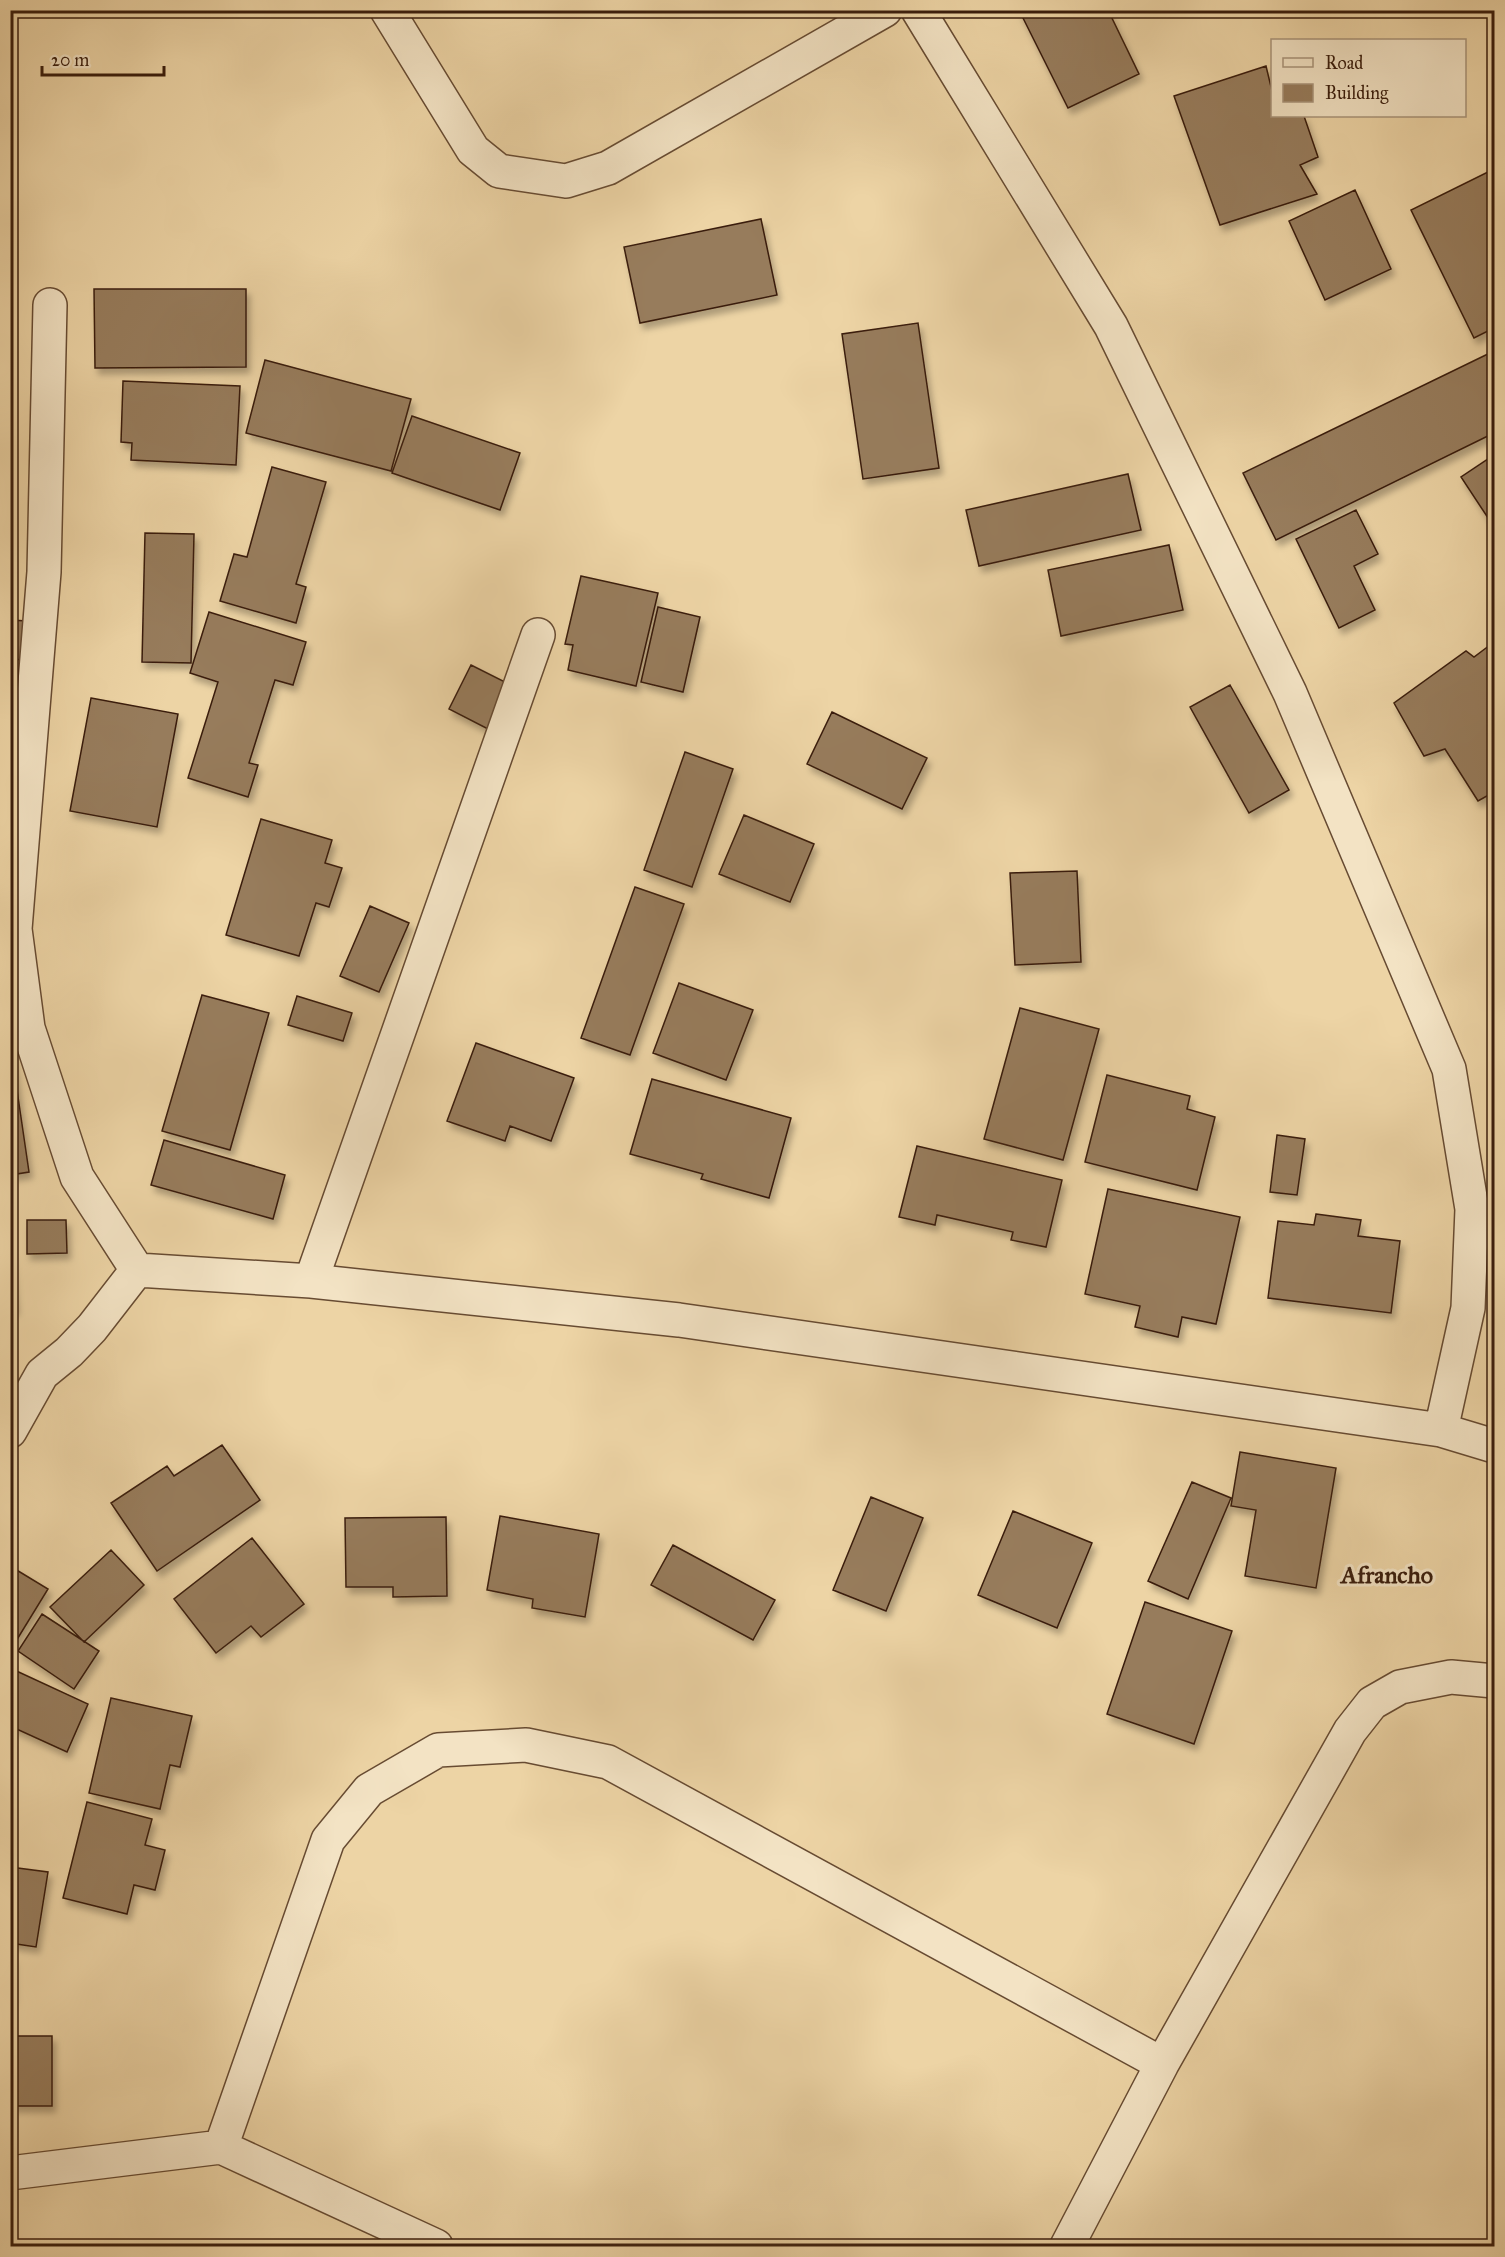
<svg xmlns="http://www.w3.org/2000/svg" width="1505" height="2257" font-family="'IM FELL Great Primer',serif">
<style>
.building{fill:#977c5c;stroke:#3a1d0c;stroke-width:1.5;filter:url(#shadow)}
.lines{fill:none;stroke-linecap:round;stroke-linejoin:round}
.minor-casing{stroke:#674b32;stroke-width:36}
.minor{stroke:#f3e3c4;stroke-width:33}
.labels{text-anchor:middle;stroke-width:6;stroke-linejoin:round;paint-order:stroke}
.district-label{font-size:24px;font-weight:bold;fill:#3a1d0c;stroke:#f3e3c4}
</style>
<defs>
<filter id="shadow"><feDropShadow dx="3.5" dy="6" stdDeviation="3" flood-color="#0004"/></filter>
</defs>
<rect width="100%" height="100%" fill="#edd4a5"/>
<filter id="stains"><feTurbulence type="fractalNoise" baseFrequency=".00333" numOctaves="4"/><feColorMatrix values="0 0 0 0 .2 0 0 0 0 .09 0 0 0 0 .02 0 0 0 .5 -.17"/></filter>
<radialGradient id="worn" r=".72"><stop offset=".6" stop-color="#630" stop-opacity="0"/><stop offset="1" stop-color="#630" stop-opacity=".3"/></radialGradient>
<!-- building -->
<path class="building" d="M1019,10h89l31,64 -71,34z
M1266,66l6,25v25h32l14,41 -18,8 17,29 -97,31 -46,-129z
M1494,169v159l-20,10 -63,-128z
M1355,190l36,79 -66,31 -36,-79z
M761,219l16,76 -137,28 -16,-76z
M94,289h152v78l-151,1z
M918,323l21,145 -76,11 -21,-145z
M1494,351v82l-218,107 -33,-67z
M265,360l146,39 -20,72 -145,-38z
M123,381l117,5 -4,79 -105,-5 1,-17 -11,-1z
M412,416l108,37 -20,57 -108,-37z
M1494,455v72l-33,-50z
M272,467l54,15 -30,102 10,3 -10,36 -76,-22 14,-47 13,3z
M1128,474l13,56 -162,36 -13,-56z
M1356,510l22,44 -24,12 21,44 -36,18 -43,-89z
M145,533l49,1 -3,129 -49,-1z
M1169,545l14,65 -122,26 -13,-66z
M581,576l77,17 -22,93 -68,-16 5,-25 -8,-1z
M658,607l42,10 -17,75 -42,-10z
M209,612l97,30 -13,43 -18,-5 -26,83 9,2 -10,32 -60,-19 30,-96 -28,-9z
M10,620l17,1 -1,39 -16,-1z
M1490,645l4,7v140l-16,9 -33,-52 -21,7 -30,-53 72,-52 8,6z
M471,665l40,20 -23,44 -39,-20z
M1230,685l59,105 -40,23 -59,-106z
M91,698l87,16 -21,113 -87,-16z
M832,712l95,46 -25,51 -95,-45z
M685,752l48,17 -41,118 -48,-17z
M744,815l70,29 -24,58 -71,-28z
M261,819l71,21 -7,23 17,5 -13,39 -13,-4 -17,53 -73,-21z
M1077,871l4,91 -66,3 -5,-92z
M635,887l49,17 -54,151 -49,-17z
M370,906l39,17 -30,69 -39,-16z
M679,983l74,27 -27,70 -73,-27z
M202,995l67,18 -39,137 -68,-19z
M297,996l55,17 -9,28 -55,-16z
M1020,1008l79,21 -36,131 -79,-21z
M476,1043l98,35 -23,63 -41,-15 -5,15 -58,-20z
M11,1049l18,123 -19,3v-126z
M1107,1075l83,21 -3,13 28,8 -18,73 -112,-28z
M652,1079l139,39 -22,80 -68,-19 2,-5 -73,-20z
M1277,1135l28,4 -8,56 -27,-3z
M164,1140l121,35 -12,44 -122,-34z
M917,1146l145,34 -16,67 -35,-7 2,-8 -76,-17 -2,10 -36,-8z
M1108,1189l132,28 -24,107 -34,-7 -4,20 -43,-10 5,-21 -55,-12z
M1316,1214l45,6 -3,16 42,5 -9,72 -123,-15 10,-77 36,4z
M27,1220h39l1,33 -40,1z
M10,1252l5,57h-5z
M222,1445l38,55 -103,71 -46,-68 56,-37 7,10z
M1240,1452l96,16 -20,120 -71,-12 11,-66 -25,-4z
M1192,1482l39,16 -43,101 -40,-18z
M871,1497l52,21 -37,93 -53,-21z
M1013,1511l79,32 -35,85 -79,-33z
M500,1516l99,18 -14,83 -53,-9 1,-9 -46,-9z
M446,1517l1,79 -54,1v-10h-47l-1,-69z
M252,1538l52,66 -43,33 -10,-11 -35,27 -42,-54z
M673,1545l102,55 -22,40 -102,-55z
M111,1550l33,35 -60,57 -34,-35z
M10,1566l38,23 -35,57 -3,-1z
M1145,1602l87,29 -38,113 -87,-30z
M42,1614l57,37 -25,38 -56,-38z
M10,1668l78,36 -21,48 -57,-26z
M111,1698l81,18 -12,51 -10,-2 -10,44 -71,-16z
M87,1802l65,17 -7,26 20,5 -10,40 -21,-5 -7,29 -64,-16z
M10,1867l38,5 -12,75 -26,-4z
M10,1957h2v41h-2z
M10,2036h42v70h-42z"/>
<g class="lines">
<!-- minor casing -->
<g class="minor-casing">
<path id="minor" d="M387,10l86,140 26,21 67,10 42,-13 277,-158
M918,10l193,316 179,367 159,376 23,140 -4,99 -27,122
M50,305l-6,267 -29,357 13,99 49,149 60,93 174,11 368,39 762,110 53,16
M311,1281l227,-646
M10,1431l32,-57 27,-22 23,-24 45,-58
M221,2147l107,-307 41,-50 69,-40 88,-5 82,17 554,302
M10,2173l211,-26 215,99
M1067,2246l95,-182 188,-333 22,-28 28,-16 51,-10 43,4"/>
</g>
<!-- minor -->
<use href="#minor" class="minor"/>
</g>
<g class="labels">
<!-- district labels -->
<g class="district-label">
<text x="1387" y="1583">Afrancho</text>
</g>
</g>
<!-- margin -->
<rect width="1505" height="2257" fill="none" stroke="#edd4a5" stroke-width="36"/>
<rect x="12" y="12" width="1481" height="2233" fill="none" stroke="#3a1d0c" stroke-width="3"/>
<rect x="18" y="18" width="1469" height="2221" fill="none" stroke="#3a1d0c" stroke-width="1.5"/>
<!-- legend -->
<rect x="1271" y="39" width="195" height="78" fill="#f3e3c4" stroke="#a9947a" stroke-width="1.5"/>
<rect x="1283" y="58" width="30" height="9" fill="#f3e3c4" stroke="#a9947a" stroke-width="1.5"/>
<text x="1325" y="69" font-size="18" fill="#3a1d0c">Road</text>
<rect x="1283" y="84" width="30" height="18" fill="#977c5c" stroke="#a9947a" stroke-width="1.5"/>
<text x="1325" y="99" font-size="18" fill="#3a1d0c">Building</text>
<!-- scale -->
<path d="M42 66v9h122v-9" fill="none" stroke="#3a1d0c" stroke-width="3"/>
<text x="51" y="66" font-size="18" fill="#3a1d0c" stroke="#f3e3c4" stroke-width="4.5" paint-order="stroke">20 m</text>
<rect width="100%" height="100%" filter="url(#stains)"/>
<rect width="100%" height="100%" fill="url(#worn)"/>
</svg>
